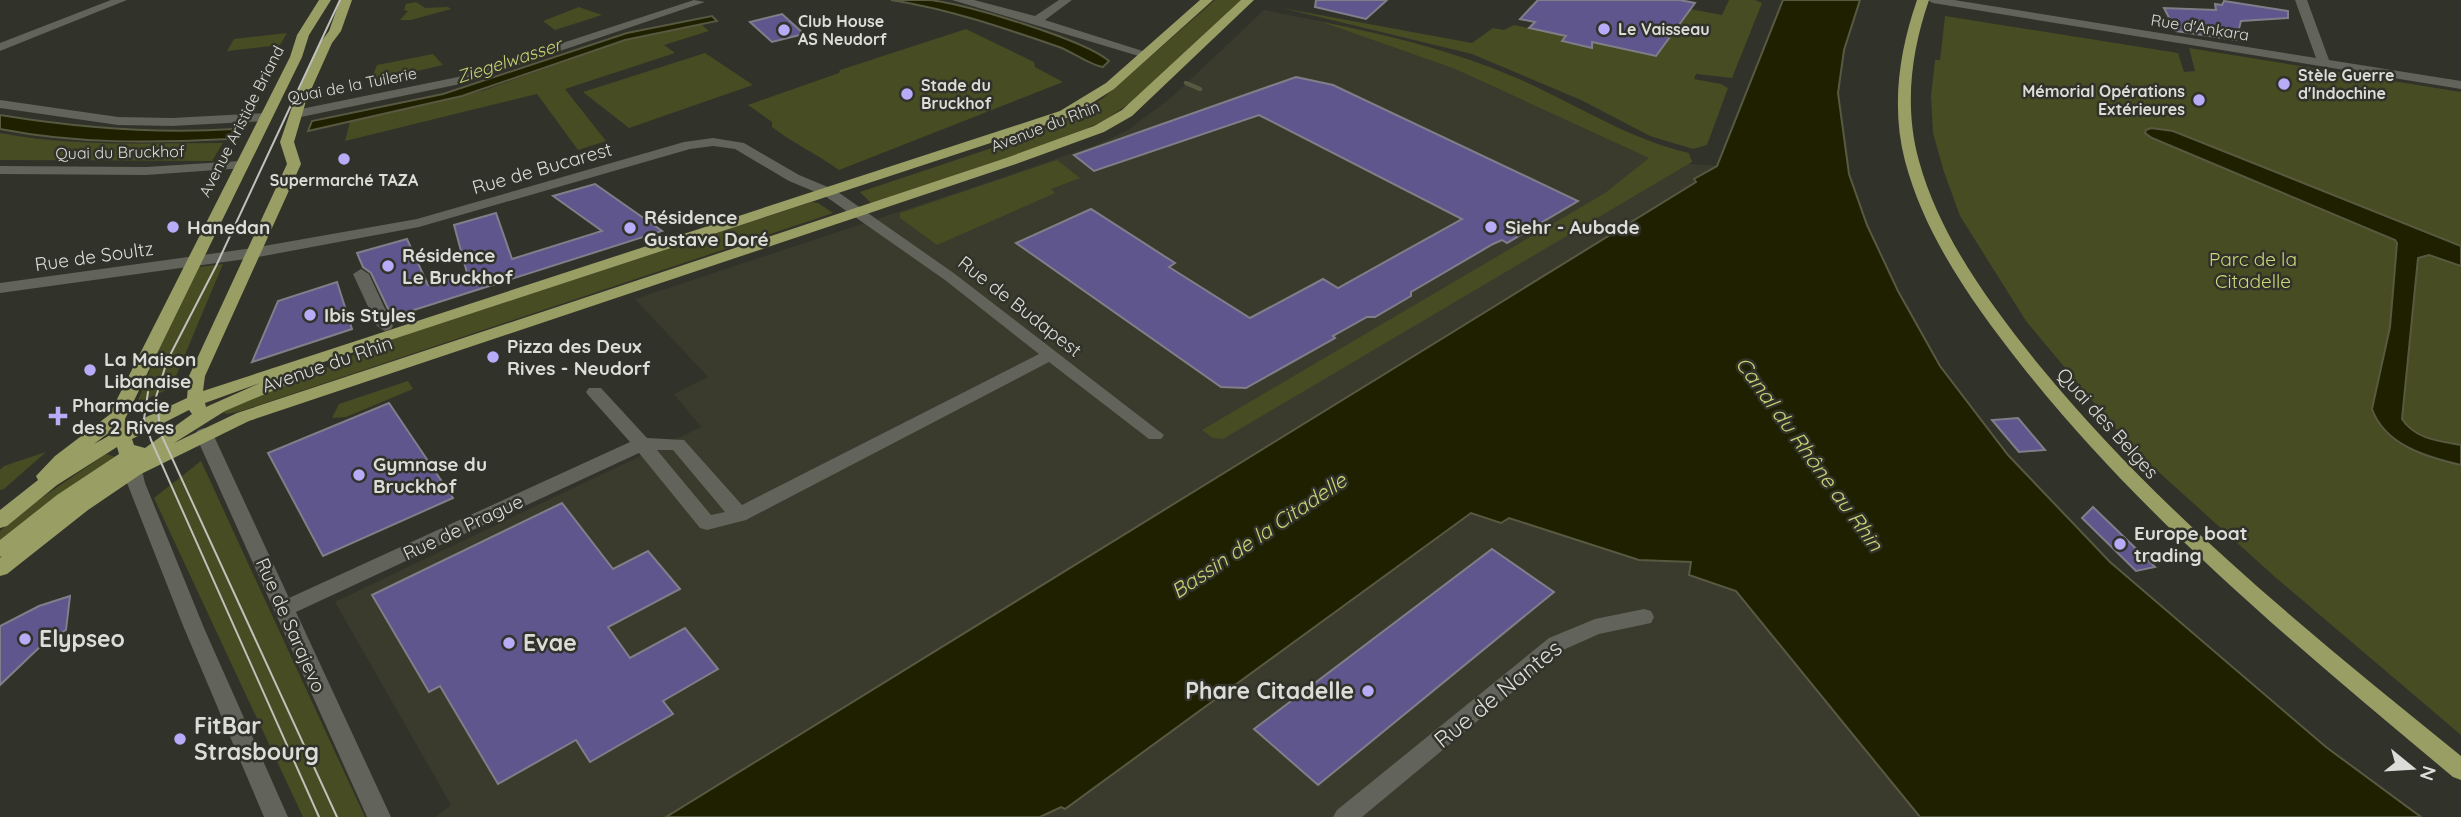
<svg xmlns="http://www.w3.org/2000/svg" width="2461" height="817" font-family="Quicksand,sans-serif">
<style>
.built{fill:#3a3b2d}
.green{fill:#484c22}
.water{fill:#1e2000;stroke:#575941;stroke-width:2}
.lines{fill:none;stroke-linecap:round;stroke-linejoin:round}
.stream{stroke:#575941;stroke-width:4.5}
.building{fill:#60568e;stroke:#807f89;stroke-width:2}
.minor{fill:#62635a;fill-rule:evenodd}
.major{fill:#999e65;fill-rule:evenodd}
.tram{stroke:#c0c1bb;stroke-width:2}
.poi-dot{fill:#b8abf7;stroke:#31322a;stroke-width:2.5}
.labels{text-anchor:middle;stroke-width:5;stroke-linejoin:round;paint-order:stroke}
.far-poi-label{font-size:16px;font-weight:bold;fill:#dcddd8;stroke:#31322a;text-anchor:start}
.far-street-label{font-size:16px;fill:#dcddd8;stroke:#31322a}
.far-water-label{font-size:18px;font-style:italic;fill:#cad274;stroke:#31322a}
.street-label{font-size:19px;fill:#dcddd8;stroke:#31322a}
.poi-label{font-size:19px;font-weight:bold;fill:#dcddd8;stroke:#31322a;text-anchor:start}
.park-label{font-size:19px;fill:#cfd879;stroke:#31322a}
.water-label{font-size:21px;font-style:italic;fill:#cad274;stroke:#31322a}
.near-poi-label{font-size:23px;font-weight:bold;fill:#dcddd8;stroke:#31322a;text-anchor:start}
.near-street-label{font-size:23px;fill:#dcddd8;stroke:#31322a}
</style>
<rect width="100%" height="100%" fill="#31322a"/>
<!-- built -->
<path class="built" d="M1264,10l55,11 136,48 201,92 61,5 19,425 184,226h-1485l16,-12 -116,-203 366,-175 -27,-33 34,-17 -73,-78 369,-122 97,-34 27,-13 45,-34z"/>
<!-- green -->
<path class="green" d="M1215,0h27l-112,103 -25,17 -42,20 -192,63 -11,-11 165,-55 50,-21 27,-17z
M1729,0h26l7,3 -30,75 -36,-4 -2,5 27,5 7,4 -21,57 -14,4 -43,-13 -69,-36 -109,-46 -190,-46 190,35 21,-15 11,2 10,-5 52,11 -3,6 28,6 1,-6 63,14 35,-47 32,6z
M416,2l9,6 23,-1 3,2 -40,11h-11l8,-9 -4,-1 2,-6z
M579,7l23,8 -47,15 -12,-9z
M1945,16l233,37 6,19 11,-1 -6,-23 272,44v643l-186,-158 -144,-130 -105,-126 -66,-105 -16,-44 -11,-39 -2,-37 4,-36h5z
M1319,21c68,14 136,30 200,58 57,25 109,60 170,74l3,9 -469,277 -10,-1 -11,-8 403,-237 44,-35 -194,-89z
M701,24l8,7 -45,14 11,8 -110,36 41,52 -28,9 -41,-56 -192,47 5,-19 132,-31 143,-51z
M966,29l68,33 1,5 28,15 -224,88c-22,-16 -45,-26 -67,-43v-5l-24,-17 91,-32 1,-3z
M287,33l-7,12 -53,6 7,-12z
M705,53l48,32 -124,43 -46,-36z
M433,54l10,11 -73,17 7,-17z
M0,133c74,14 148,10 223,10l-11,18 -212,-1z
M1057,160l23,18 -29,11 4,4 -2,1 -116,51 -37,-27v-5z
M812,202l6,1 15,10 -592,198 -14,3 -6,-3 17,-10 66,-23 76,-35z
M223,264l-52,124 -34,15 54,-135z
M408,381l5,8 -67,28 -14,1 7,-14z
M46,452l-42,37 -4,1v-20l4,-4z
M106,454l10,3 -116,87v-13l25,-22z
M201,461l164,356h-62l-149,-319z"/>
<!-- water -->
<path class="water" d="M891,0c13,0 26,0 38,0 35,3 156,40 180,61l-6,6c-12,-1 -30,-15 -44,-20 -55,-19 -110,-38 -168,-47z
M1783,0h77l-16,50 -6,43 11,81 18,51 31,66 42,75 68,89 102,107 216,185 95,70h-501l-184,-226 -47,-16 2,-13 -52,-2 -130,-42 -8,5 -30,-10 -406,296 -4,-2 -21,10h-374l1030,-635 -2,-3 23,-13z
M712,16l5,5 -92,19 -163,56 -154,35 4,-10 131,-27 184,-61z
M0,115c79,13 154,19 234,14l-5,10c-77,4 -153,5 -229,-10z
M2151,128l22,3 288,115v20l-32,-11 -11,3 -16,161c13,20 37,22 59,26v20c-35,-8 -76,-20 -89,-56l18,-82 7,-84 -2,-3 -243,-102 -7,-5 1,-3z"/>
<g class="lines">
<!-- stream -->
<path class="stream" d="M1186,83l14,6"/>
</g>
<!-- building -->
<path class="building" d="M1316,0h71l-21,19 -51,-12z
M1538,0h142l15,3 -39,53 -64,-14v6l-30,-7 4,-5 -37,-8 6,-6 -15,-3z
M2224,1l64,10v7l-47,3 -5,19 -60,-9 -12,-23 52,2 -1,-6 7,1z
M782,14l22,20 -32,8 -22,-20z
M1296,77l37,8 245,116 -71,42 -5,-3 -9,4 -82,48v4l-36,21h-8l-34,19 2,2 -89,50 -25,-1 -205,-144 75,-34 84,54 -6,4 81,51 73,-39 15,9 124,-69 -203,-104 -165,56 -20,-16z
M595,184l67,47 -270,86 -21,-44 -8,-6 -6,-14 50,-14 21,46 39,-12 -13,-48 42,-12 16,46 90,-28 -49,-35z
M337,282l15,47 -100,33 26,-61z
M389,403l64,95 -130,58 -55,-103z
M2018,418l27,32 -26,2 -27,-32z
M562,503l51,66 35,-18 32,38 -72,38 22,31 55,-30 33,41 -55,32 10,13 -83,48 -14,-22 -78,44 -58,-98 -11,6 -57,-97z
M2093,507l62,60 -19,4 -54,-53z
M1492,549l62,43 -236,193 -64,-56z
M70,596l-4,34 -21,12 -45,43v-59l39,-20z"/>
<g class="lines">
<!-- minor -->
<path class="minor" d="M111,0h16l-127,51v-8z
M694,0l11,2 -240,81 -169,35 -6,-4 6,-4 162,-33z
M952,0h22l61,16 24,-16h13l-27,20 107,34 -10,3z
M1927,0h27l362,58 -21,-58h12l22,60 132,21v8l-528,-86z
M0,100l118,17 54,1 94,-5 6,4 -6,4 -94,5 -54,-1 -118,-17z
M713,138l31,5 55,32 36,15 120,84 209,161 -3,4h-12l-100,-77 -303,158 -39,10 -7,-2 -61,-75 -343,159 95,205h-24l-172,-383 3,-4 6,-2 9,6 76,164 341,-156 -41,-46 -3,-4 3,-4h12l46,50 37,2 58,65 297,-151 -94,-74 -120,-84 -36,-15 -54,-32 -22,-3 -23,3 -271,78 -166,31 -253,35v-10l253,-35 164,-29 267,-77zM657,450h16l52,62 -14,3z
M240,161l5,1v6l-99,7 -146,-1v-8l146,1z
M361,269l8,5 24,52 -2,3 -6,2 -8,-5 -24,-52z
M134,464l7,2 4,17 59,145 84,189h-24l-80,-189 -57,-145 -2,-13 2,-4z
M1644,609l7,2 3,6 -3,6 -52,11 -36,16 -201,167h-29l4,-7 212,-172 46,-19z"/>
<!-- major -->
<path class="major" d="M319,0h12l-22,35 -7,22 -177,362 2,7 60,-28 2,-22 98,-212 -7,-22 14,-41 26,-58 9,-12 11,-31h12l-11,31 -9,12 -26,58 -12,41 7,22 -96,212 -2,15 857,-280 46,-28 94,-83h13l-99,89 -44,28 -792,260 9,5 -3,4 -59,25 -51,32 63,-30 769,-255 88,-32 28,-16 119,-110h13l-122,116 -28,16 -88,32 -767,257 -108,53 -53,36 -81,64 -7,2v-18l2,-2 -2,1v-17l57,-45 62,-41 -2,-7 -60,38 -50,41 -7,2v-18l38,-30 -2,-4 19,-20 54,-41 181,-358 7,-22zM260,383l-54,24 -1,-4zM189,410l3,4 -47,34 -11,-3 -2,-6zM111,431l1,3 -18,10z
M1917,0h12c-18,52 -25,107 -10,161 21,76 71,143 120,204 122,149 273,270 422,391v24l-8,-3c-153,-128 -306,-254 -431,-411 -48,-61 -97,-129 -117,-205 -14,-54 -6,-109 12,-161z"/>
<!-- tram -->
<path class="tram" d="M148,392l-4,27 7,21 168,377
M337,817l-176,-383 -5,-37 11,-36 49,-95 124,-266"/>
</g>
<!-- markers -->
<g class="poi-dot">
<circle cx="1604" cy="29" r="7"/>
<circle cx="784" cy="30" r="7"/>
<circle cx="2284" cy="84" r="7"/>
<circle cx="907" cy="94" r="7"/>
<circle cx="2199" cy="100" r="7"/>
<circle cx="344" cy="159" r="7"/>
<circle cx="173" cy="227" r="7"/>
<circle cx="1491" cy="227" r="7"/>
<circle cx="630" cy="228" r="7"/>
<circle cx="388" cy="266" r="7"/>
<circle cx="310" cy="315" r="7"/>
<circle cx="493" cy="357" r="7"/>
<circle cx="90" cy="370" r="7"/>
<path d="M54.5 405.5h7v7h7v7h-7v7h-7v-7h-7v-7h7z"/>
<circle cx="359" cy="475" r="7"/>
<circle cx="2120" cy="544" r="7"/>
<circle cx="25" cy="639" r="7"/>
<circle cx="509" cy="643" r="7"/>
<circle cx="1368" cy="691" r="7"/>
<circle cx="180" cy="739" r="7"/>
</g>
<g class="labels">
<!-- far-poi labels -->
<g class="far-poi-label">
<text x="798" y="27">Club House<tspan x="798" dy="18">AS Neudorf</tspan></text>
<text x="1618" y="35">Le Vaisseau</text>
<text x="2298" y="81">Stèle Guerre<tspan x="2298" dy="18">d'Indochine</tspan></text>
<text x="921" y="91">Stade du<tspan x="921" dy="18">Bruckhof</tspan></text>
<text x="2185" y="97" text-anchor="end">Mémorial Opérations<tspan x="2185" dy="18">Extérieures</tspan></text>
<text x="344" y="186" text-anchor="middle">Supermarché TAZA</text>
</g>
<!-- far-street labels -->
<g class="far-street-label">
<text transform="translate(2200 27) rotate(9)" y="6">Rue d'Ankara</text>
<text transform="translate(352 85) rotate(-11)" y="6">Quai de la Tuilerie</text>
<text transform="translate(241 121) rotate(-63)" y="6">Avenue Aristide Briand</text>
<text transform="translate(1045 126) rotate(-21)" y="6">Avenue du Rhin</text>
<text transform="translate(120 152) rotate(-1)" y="6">Quai du Bruckhof</text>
</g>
<!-- far-water labels -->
<g class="far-water-label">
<text transform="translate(509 61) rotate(-18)" y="6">Ziegelwasser</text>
</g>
<!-- street labels -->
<g class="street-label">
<text transform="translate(542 168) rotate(-16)" y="7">Rue de Bucarest</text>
<text transform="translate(94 256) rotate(-8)" y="7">Rue de Soultz</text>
<text transform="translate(1020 306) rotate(38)" y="7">Rue de Budapest</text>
<text transform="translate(327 364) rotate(-19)" y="7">Avenue du Rhin</text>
<text transform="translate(2108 423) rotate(48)" y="7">Quai des Belges</text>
<text transform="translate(463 527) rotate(-25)" y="7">Rue de Prague</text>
<text transform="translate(291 625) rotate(66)" y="7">Rue de Sarajevo</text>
</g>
<!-- poi labels -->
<g class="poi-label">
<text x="644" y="224">Résidence<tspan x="644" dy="22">Gustave Doré</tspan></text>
<text x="187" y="234">Hanedan</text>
<text x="1505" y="234">Siehr - Aubade</text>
<text x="402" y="262">Résidence<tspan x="402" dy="22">Le Bruckhof</tspan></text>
<text x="324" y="322">Ibis Styles</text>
<text x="507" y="353">Pizza des Deux<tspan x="507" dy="22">Rives - Neudorf</tspan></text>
<text x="104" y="366">La Maison<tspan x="104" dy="22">Libanaise</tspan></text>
<text x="72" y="412">Pharmacie<tspan x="72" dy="22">des 2 Rives</tspan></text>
<text x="373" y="471">Gymnase du<tspan x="373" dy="22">Bruckhof</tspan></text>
<text x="2134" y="540">Europe boat<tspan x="2134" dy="22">trading</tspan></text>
</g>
<!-- park labels -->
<g class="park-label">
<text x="2253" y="266">Parc de la<tspan x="2253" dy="22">Citadelle</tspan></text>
</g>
<!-- water labels -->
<g class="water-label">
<text transform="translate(1809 454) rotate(54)" y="7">Canal du Rhône au Rhin</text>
<text transform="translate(1259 536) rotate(-34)" y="7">Bassin de la Citadelle</text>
</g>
<!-- near-poi labels -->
<g class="near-poi-label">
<text x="39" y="647">Elypseo</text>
<text x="523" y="651">Evae</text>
<text x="1354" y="699" text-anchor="end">Phare Citadelle</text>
<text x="194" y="734">FitBar<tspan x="194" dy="26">Strasbourg</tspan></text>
</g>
<!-- near-street labels -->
<g class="near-street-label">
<text transform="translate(1498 694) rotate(-39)" y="8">Rue de Nantes</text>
</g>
</g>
<!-- north arrow -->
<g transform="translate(2412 768) rotate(108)" stroke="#31322a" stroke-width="5" paint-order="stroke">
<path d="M0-5L12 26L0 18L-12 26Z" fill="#dcddd8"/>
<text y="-10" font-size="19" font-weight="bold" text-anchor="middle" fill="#dcddd8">N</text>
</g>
</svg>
